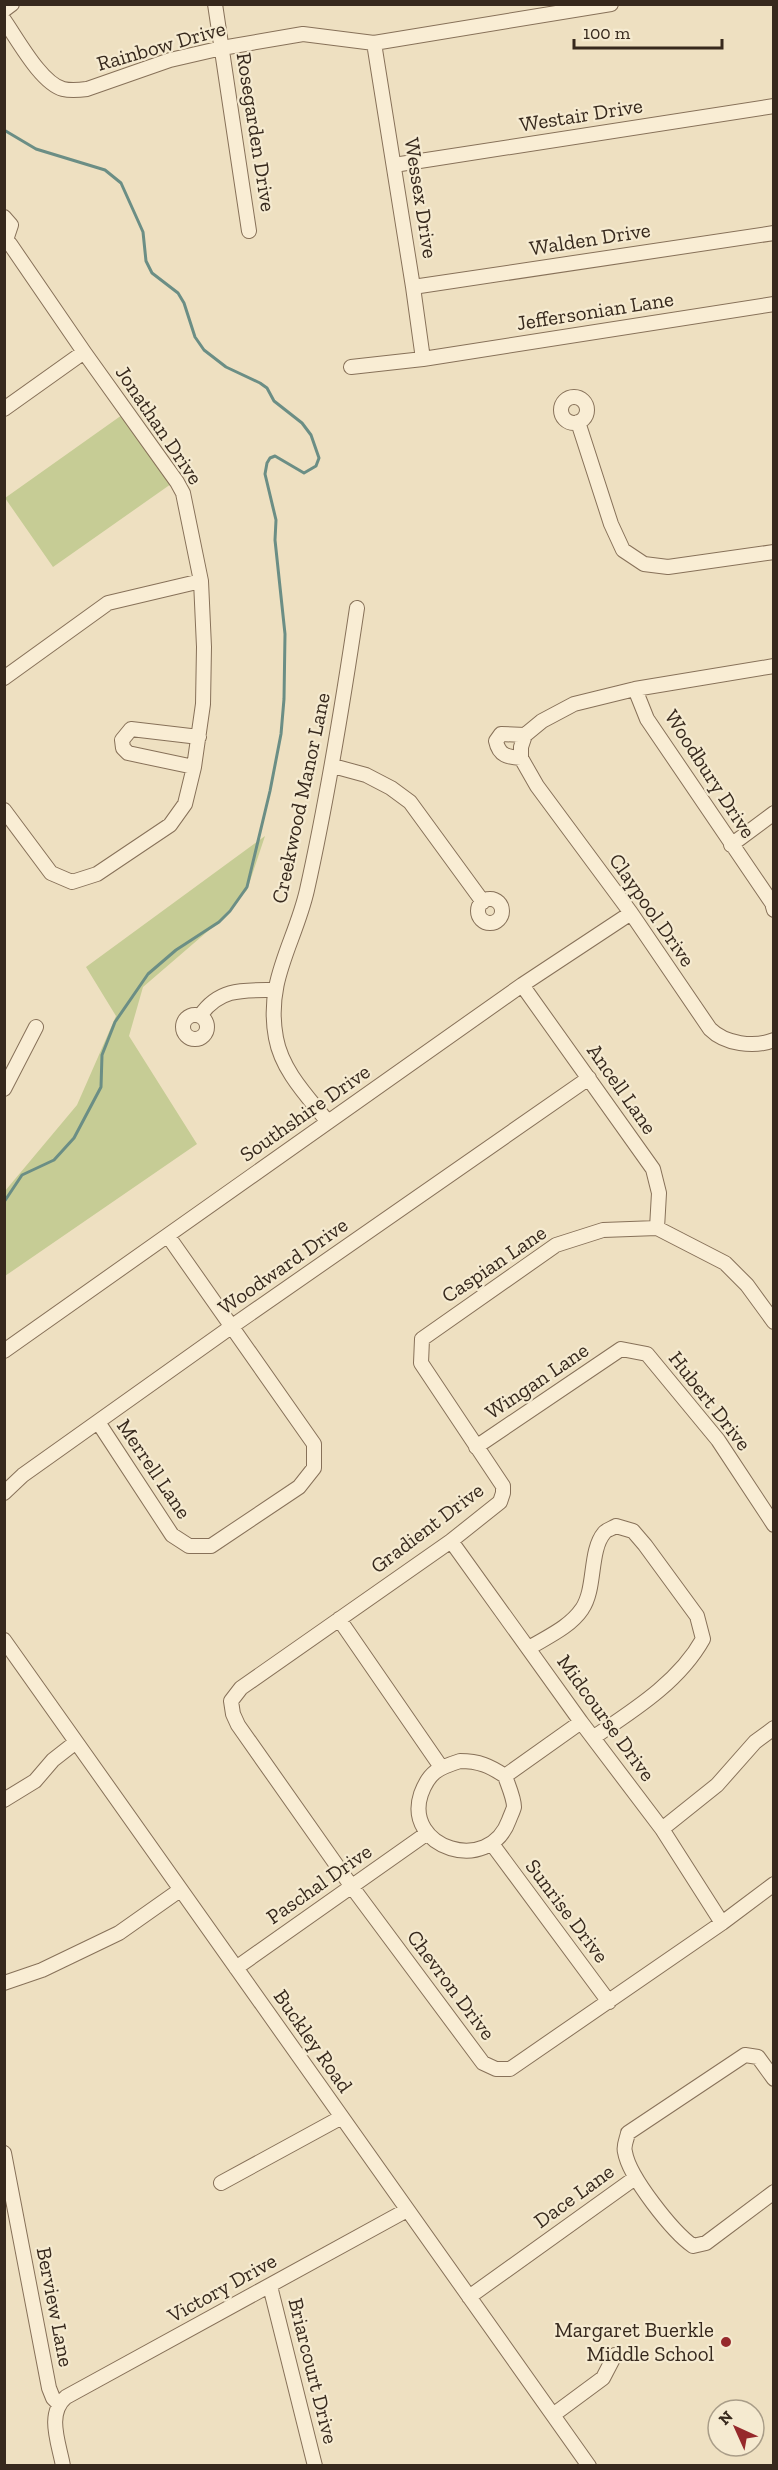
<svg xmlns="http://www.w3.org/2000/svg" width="778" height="2470" font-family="'Zilla Slab',serif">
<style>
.green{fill:#c6cc95}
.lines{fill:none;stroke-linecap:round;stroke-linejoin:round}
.stream{stroke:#6b8e85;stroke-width:3}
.minor-casing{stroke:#877159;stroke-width:16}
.minor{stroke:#f9edd4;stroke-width:14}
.poi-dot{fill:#96292b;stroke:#f5ead0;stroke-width:2}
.labels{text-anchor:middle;stroke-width:4.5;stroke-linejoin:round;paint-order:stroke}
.street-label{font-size:21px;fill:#37291d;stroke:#f5ead0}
.poi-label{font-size:21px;fill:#37291d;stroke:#f5ead0;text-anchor:end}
</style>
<rect width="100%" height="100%" fill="#eee0c1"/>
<!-- green -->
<path class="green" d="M122,415l49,69 -118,83 -48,-69z
M265,836l-18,54 -32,35 -72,62 -14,49 68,108 -192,132v-85l72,-86 39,-89 -30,-49z"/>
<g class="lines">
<!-- stream -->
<path class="stream" d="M4,130l32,19 69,21 16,13 18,40 4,9 3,29 6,12 26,20 6,10 11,34 9,13 22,17 34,16 7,5 7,13 28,22 9,12 8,23 -3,8 -12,7 -29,-17 -5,2 -3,5 -2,11 11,46 -1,20 10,94 -1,65 -3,35 -11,57 -23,96 -17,24 -11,11 -43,28 -28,24 -33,48 -13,33 -1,32 -27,51 -20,22 -32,15 -18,27"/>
<!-- minor casing -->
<g class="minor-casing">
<path id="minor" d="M215,4l34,227
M4,10l8,-6
M4,20c14,20 37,63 59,69 8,2 17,1 24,0l83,-29 52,-12 81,-14 71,9 237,-39
M374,43l39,244 10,72
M394,165l380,-59
M4,217l7,8 -5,15
M4,240l6,4 74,108 93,130 6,11 18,88 3,66 -1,57 -9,63 -9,37 -15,21 -73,49 -25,8 -21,-9 -47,-63
M413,287l361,-54
M351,367l72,-8 351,-55
M561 410a13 13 0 1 1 26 0a13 13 0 1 1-26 0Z
M4,409l80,-57
M578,422l33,102 12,26 21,14 24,3 106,-15
M774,666l-139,23 -61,15 -32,17 -17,14 -4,12v11l16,28 94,127 79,116c15,15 44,19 64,11
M4,678l104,-75 93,-22
M635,689l12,30 125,184 2,7
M521,758c-13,-1 -22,-2 -25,-17l5,-7 24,1
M333,766l33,9 25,13 19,14 73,100
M194,767l-66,-14 -5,-5 -1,-8 9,-11 68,8
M731,845l43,-32
M478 911a12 12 0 1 1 24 0a12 12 0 1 1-24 0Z
M522,985l131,184 6,24 -2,35
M183 1027a12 12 0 1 1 24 0a12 12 0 1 1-24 0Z
M200,1016c19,-28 43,-26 74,-26
M4,1089l32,-62
M328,1122c-20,-25 -46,-51 -52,-84 -11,-58 19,-95 31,-148 21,-94 36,-188 50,-282
M774,1322l-27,-37 -22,-22 -68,-35 -54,2 -47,15 -134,94 -1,24 82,123v7l-3,9 -49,39 -210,147 -10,13 2,13 5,11 114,162 131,176 13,6h14l212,-146 52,-39
M4,1351l518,-366 109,-72
M98,1422l74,113 17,11h22l88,-59 15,-19v-24l-146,-208
M476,1447l145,-98 26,5 71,86 56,85
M4,1493l19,-18 208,-148 358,-249
M451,1541l130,181 81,107 60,94
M339,1619l102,148
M4,1640l585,826
M529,1648c18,-11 41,-21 53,-39 14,-20 7,-58 22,-76 2,-3 9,-5 12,-7l17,5 12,14 52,71 6,23c-24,43 -69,71 -109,98
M460,1761c19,0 30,5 45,15 3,9 9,22 9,31 -1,4 -4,10 -5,13 -20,56 -106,28 -88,-26 8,-22 17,-26 39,-33z
M505,1776l76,-54
M4,1800l31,-19 18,-21 23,-18
M662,1829l55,-44 38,-43 19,-14
M492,1844l117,158
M236,1968l190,-134
M4,1983l38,-13 77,-37 61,-43
M774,2079l-16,-22 -13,-2 -117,78c-1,6 -5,13 -3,19 4,25 48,80 68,94l13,-3 68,-51
M4,2153l45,235 4,10 6,6
M221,2183l121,-66
M270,2286l45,180
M469,2297l166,-119
M553,2415l50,-37 12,-23
M63,2466c-4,-23 -17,-52 3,-69l341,-187"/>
</g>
<!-- minor -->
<use href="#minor" class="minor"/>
</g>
<!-- markers -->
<circle class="poi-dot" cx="726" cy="2342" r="6"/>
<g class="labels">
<!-- street labels -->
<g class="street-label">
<text transform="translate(161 46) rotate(-16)" y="7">Rainbow Drive</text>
<text transform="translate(581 115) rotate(-9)" y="7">Westair Drive</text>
<text transform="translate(256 132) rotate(81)" y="7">Rosegarden Drive</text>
<text transform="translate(421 198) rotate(81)" y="7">Wessex Drive</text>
<text transform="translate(590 239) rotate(-9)" y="7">Walden Drive</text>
<text transform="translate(595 311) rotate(-9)" y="7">Jeffersonian Lane</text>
<text transform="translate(159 425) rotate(56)" y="7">Jonathan Drive</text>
<text transform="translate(710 774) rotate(57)" y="7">Woodbury Drive</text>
<text transform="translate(301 798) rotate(-78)" y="7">Creekwood Manor Lane</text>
<text transform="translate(652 910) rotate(55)" y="7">Claypool Drive</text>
<text transform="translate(622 1089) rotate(55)" y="7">Ancell Lane</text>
<text transform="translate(305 1113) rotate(-35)" y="7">Southshire Drive</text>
<text transform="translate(494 1264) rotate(-34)" y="7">Caspian Lane</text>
<text transform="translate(283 1266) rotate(-35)" y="7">Woodward Drive</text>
<text transform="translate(537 1381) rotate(-34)" y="7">Wingan Lane</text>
<text transform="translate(710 1401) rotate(52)" y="7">Hubert Drive</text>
<text transform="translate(154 1469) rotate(56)" y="7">Merrell Lane</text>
<text transform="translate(427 1528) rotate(-37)" y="7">Gradient Drive</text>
<text transform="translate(606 1718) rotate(54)" y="7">Midcourse Drive</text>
<text transform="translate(319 1884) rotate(-35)" y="7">Paschal Drive</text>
<text transform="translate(567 1911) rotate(53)" y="7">Sunrise Drive</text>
<text transform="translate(451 1985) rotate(53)" y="7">Chevron Drive</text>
<text transform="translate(313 2041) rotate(55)" y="7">Buckley Road</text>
<text transform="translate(574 2196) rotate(-36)" y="7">Dace Lane</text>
<text transform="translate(222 2288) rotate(-29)" y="7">Victory Drive</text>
<text transform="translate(55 2307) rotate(79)" y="7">Berview Lane</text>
<text transform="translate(313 2371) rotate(76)" y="7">Briarcourt Drive</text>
</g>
<!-- poi labels -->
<g class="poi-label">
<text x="714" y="2337">Margaret Buerkle<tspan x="714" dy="24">Middle School</tspan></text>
</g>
</g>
<!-- border -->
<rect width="778" height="2470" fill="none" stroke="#37291d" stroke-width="12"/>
<!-- north arrow -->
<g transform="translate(736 2428) rotate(315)"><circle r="28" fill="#f5ead0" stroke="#a99d88" stroke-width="1.5"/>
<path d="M0-4.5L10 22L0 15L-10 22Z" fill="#96292b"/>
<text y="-9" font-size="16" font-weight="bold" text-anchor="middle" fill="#37291d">N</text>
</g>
<!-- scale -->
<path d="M574 39v9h148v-9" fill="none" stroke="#37291d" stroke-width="3"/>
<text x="583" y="39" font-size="18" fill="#37291d" stroke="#f5ead0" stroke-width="4.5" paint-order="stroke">100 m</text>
</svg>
